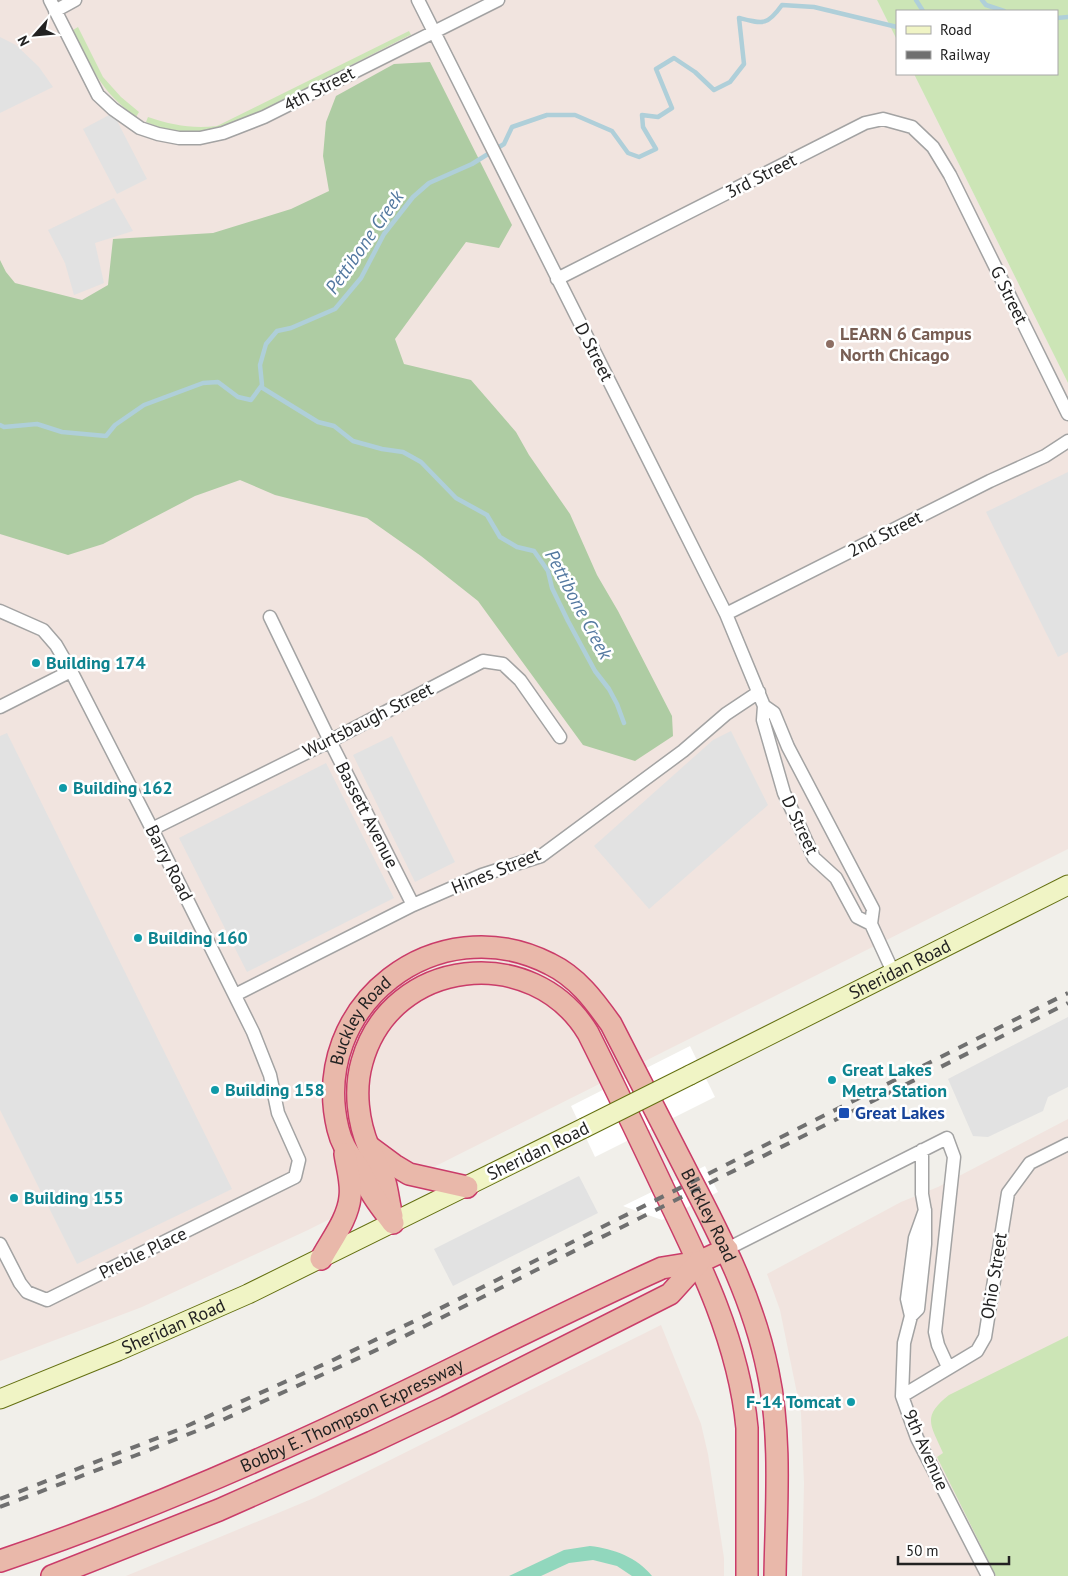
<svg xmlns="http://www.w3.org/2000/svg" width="1068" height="1576" font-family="'PT Sans',sans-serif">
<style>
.military{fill:#f1e4df}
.grass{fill:#cce5b6}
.forest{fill:#aecca3}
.pitch{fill:#91d7bd}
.parking{fill:#e2e2e2}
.pier{fill:#fff}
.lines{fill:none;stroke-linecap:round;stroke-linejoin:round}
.stream{stroke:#afcfd9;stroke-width:4.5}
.minor-casing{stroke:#a3a3a3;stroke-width:15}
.secondary-casing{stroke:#647011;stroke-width:21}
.trunk-casing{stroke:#ca3c69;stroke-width:24}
.minor{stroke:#fff;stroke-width:12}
.secondary{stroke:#f0f4c5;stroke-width:19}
.trunk{stroke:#e9b8aa;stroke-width:21}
.rail{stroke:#707070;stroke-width:4;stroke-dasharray:10 10;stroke-linecap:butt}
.secondary-bridge-casing{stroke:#647011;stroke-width:21;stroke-linecap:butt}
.secondary-bridge{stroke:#f0f4c5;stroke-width:19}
.education-dot{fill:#8d6e63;stroke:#fff;stroke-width:2}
.culture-dot{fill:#0f9aa8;stroke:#fff;stroke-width:2}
.transit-dot{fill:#1a4fb4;stroke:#fff;stroke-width:2}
.labels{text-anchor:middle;stroke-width:5;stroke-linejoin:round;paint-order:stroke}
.street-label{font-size:18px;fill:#222;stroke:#fff}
.education-label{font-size:18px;font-weight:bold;fill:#785e54;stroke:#fff;text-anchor:start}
.culture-label{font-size:18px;font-weight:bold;fill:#0d838f;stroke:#fff;text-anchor:start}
.transit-label{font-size:18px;font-weight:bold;fill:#164399;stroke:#fff;text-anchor:start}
.water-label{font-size:19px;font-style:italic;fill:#5479a0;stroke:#fff}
</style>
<rect width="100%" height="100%" fill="#f1efea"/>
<!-- military -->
<path class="military" d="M0,0h877l20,40v34h17l154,309v466l-760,381 -166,77 -142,54z
M1068,1119v457h-266l2,-93 -3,-70 -21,-103 -13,-36 134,-72 37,-15z
M661,1325l40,99 7,30 16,104v18h-598l188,-78z"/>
<!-- grass -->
<path class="grass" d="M877,0h191v383l-154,-309h143v-63h-160v29z
M78,27l25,50 18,20 18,15 -3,5c-36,-26 -44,-49 -63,-87z
M409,31l2,4 -3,1 -168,86 -34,10h-27l-15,-3 -18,-7 2,-5c24,8 44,12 69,9z
M1068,1336v240h-72l-59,-119 6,-4c-12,-28 -22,-36 6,-58z"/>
<!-- forest -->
<path class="forest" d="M430,62l82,163 -13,23 -33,-6 -71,97 9,25 67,16 45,52 13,23 41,59 27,61 21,36 54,105 1,20 -38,25 -52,-16 -105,-144 -57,-45 -54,-38 -92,-23 -35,-15 -45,16 -92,48 -35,11 -68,-21v-274l6,12 9,11 67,17 26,-15 5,-46 100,-6 78,-24 38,-18 -6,-35 3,-34 10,-26 58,-32z"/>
<!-- pitch -->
<path class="pitch" d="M590,1546c24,3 47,11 62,30h-20l-15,-10 -24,-6 -24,3 -28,13h-32l55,-26z"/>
<!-- parking -->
<path class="parking" d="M0,37l16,8 23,22 14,20 -53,26z
M113,113l34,66 -30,15 -34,-65z
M114,198l19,33 -38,12 9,40 -30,12 -9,-32 -17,-33z
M1068,472v180l-10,5 -72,-145z
M731,731l37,74 -119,104 -55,-63 119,-106z
M7,733l225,456 -155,75 -77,-154v-374z
M392,736l63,126 -40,20 -62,-127z
M326,763l68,135 -147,74 -68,-134z
M1068,1017v70l-20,10 -5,14 -55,26 -15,-1 -25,-57z
M579,1176l19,37 -145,73 -19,-37z"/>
<!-- pier -->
<path class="pier" d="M690,1046l25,51 -120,60 -24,-51z
M705,1166l13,26 -56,28 -39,-14z"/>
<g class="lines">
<!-- stream -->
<path class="stream" d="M916,0l7,11
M982,0l4,5 18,6
M1057,18l11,-1
M261,387l57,35 16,4 19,15 29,8 21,3 18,10 35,36 31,17 13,22 17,10 17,4 14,20 4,17 16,33 27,50 14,18 8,15 7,19
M0,425l4,2 33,-3 25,8 44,4 9,-11 29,-20 59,-22 15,-1 20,15 13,3 11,-15 -2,-20 6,-21 11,-13 14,-3 44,-19 26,-31 23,-44 29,-37 16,-14 43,-19 32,-20 8,-17 35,-12h28l37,16 16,22 11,4 17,-8 -13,-22 -1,-12 16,2 14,-9 -16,-39 18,-11 21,14 19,18 16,-8 14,-18 -5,-46c24,6 28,8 43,-13l32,2 83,20"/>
<!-- minor casing -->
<g class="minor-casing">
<path id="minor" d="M50,0l48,95 15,14 27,19 18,6 21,4h21l23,-5 41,-16 234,-117
M418,0l308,614 38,92 -1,14 21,73 16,34 14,31 22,20 21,39 14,7
M55,11l20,-11
M557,279l308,-156 18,-4 29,8 21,20 17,28 118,239
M0,611l43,19 13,15 15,26 81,158 101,203 17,43 8,38 21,47 -4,17 -248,123 -20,-8 -7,-9 -20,-39
M726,614l264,-133 55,-25 23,-15
M270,617l60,124 83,164
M764,706l10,7 14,34 85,162 -2,15 22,48
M0,707l71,-36
M152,829l178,-88 153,-80 20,3 17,16 40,57
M235,995l178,-90 69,-30 59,-19 142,-105 43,-37 33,-22
M925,1210l-10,28 -8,61 4,17 -7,27 -2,53 15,42 71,138
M727,1249l220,-111 7,19 -19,175 3,13 10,22
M911,1316l7,-7 7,-65v-33l-3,-17v-44
M902,1396l75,-45 8,-14 23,-144 22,-30 38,-19"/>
</g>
<!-- secondary casing -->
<g class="secondary-casing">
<g id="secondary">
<path id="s1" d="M690,1075l378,-190"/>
<path id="s2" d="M0,1399l118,-48 130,-57 336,-166"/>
</g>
</g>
<!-- trunk casing -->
<g class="trunk-casing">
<g id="trunk">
<path d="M371,1148l23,17 15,9 58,13"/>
<path d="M392,1216c-3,-11 -4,-23 -7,-34 -4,-12 -11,-23 -16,-34 -11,-26 -15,-58 -7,-86 29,-105 171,-120 226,-29 26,52 51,104 76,157 37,75 75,153 83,238v148"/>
<path id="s3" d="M393,1223c-7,-10 -16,-20 -22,-31 -4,-7 -7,-16 -12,-23 -9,-14 -17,-23 -21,-40 -30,-124 99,-223 212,-165 27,13 44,36 61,60 26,51 52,101 78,152 33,63 65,126 79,196 14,66 8,137 7,204"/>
<path d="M321,1259c10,-19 27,-40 29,-62 2,-14 -3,-29 -5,-43"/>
<path id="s4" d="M0,1561c137,-46 270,-104 400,-167 87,-42 173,-86 262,-126l37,-6 28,-13"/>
<path d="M52,1576l167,-66 153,-68 74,-35 224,-113 29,-32"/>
</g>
</g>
<!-- minor -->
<use href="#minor" class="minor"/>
<!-- secondary -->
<use href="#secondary" class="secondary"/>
<!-- trunk -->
<use href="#trunk" class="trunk"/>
<!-- rail -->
<path class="rail" d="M0,1499l178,-69 151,-68 98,-47 641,-322
M0,1507l134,-51 75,-30 174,-79 685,-344"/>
<!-- secondary-bridge casing -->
<g class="secondary-bridge-casing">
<path id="secondary-bridge" d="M584,1128l106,-53"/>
</g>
<!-- secondary-bridge -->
<use href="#secondary-bridge" class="secondary-bridge"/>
</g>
<!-- markers -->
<circle class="education-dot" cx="830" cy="344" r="5"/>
<g class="culture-dot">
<circle cx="36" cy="663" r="5"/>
<circle cx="63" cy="788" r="5"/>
<circle cx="138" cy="938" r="5"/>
<circle cx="832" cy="1080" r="5"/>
<circle cx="215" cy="1090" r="5"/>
<circle cx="14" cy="1198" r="5"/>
<circle cx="851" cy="1402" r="5"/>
</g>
<rect class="transit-dot" x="838" y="1107" width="12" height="12" rx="2.5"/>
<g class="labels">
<!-- street labels -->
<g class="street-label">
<text transform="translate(319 89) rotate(-27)" y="6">4th Street</text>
<text transform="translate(761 176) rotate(-27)" y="6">3rd Street</text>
<text transform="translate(1009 295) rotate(64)" y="6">G Street</text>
<text transform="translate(594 352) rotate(63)" y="6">D Street</text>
<text transform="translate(885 534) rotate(-27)" y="6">2nd Street</text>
<text transform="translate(368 720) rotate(-27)" y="6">Wurtsbaugh Street</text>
<text transform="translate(367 815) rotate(63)" y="6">Bassett Avenue</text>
<text transform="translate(800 825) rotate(65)" y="6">D Street</text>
<text transform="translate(169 863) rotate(63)" y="6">Barry Road</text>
<text transform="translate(496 871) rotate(-22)" y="6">Hines Street</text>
<text dy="6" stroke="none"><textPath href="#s1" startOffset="235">Sheridan Road</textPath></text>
<text dy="6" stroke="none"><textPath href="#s3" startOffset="225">Buckley Road</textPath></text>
<text transform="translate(538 1151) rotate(-26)" y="6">Sheridan Road</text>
<text dy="6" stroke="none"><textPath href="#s3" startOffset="749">Buckley Road</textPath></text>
<text transform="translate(143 1253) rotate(-26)" y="6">Preble Place</text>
<text transform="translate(994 1276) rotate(-81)" y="6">Ohio Street</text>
<text dy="6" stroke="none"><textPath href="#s2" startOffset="188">Sheridan Road</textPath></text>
<text dy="6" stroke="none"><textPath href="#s4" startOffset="381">Bobby E. Thompson Expressway</textPath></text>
<text transform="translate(926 1450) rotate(66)" y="6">9th Avenue</text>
</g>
<!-- education labels -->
<g class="education-label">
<text x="840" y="340">LEARN 6 Campus<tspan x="840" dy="21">North Chicago</tspan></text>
</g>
<!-- culture labels -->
<g class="culture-label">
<text x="46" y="669">Building 174</text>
<text x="73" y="794">Building 162</text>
<text x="148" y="944">Building 160</text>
<text x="842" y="1076">Great Lakes<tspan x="842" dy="21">Metra Station</tspan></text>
<text x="225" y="1096">Building 158</text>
<text x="24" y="1204">Building 155</text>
<text x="841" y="1408" text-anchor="end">F-14 Tomcat</text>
</g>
<!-- transit labels -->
<g class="transit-label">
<text x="855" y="1119">Great Lakes</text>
</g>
<!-- water labels -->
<g class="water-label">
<text transform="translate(364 242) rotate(-55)" y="7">Pettibone Creek</text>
<text transform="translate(579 604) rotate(62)" y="7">Pettibone Creek</text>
</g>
</g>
<!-- legend -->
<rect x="896" y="10" width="162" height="65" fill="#ffffff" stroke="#a7a7a7"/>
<rect x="906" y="26" width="25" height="8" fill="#f0f4c5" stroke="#a7a7a7"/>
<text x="940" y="35" font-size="15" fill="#222222">Road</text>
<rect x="906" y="51" width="25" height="8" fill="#707070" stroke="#a7a7a7"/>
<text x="940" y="60" font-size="15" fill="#222222">Railway</text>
<!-- north arrow -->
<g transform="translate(35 35) rotate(243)" stroke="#ffffff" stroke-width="4" paint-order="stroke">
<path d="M0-4L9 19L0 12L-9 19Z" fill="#222222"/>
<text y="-8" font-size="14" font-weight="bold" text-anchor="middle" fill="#222222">N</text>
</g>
<!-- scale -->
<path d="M898 1556v8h111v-8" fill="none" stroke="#222222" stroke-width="2.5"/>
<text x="906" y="1556" font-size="15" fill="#222222" stroke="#ffffff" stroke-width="4" paint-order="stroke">50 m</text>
</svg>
